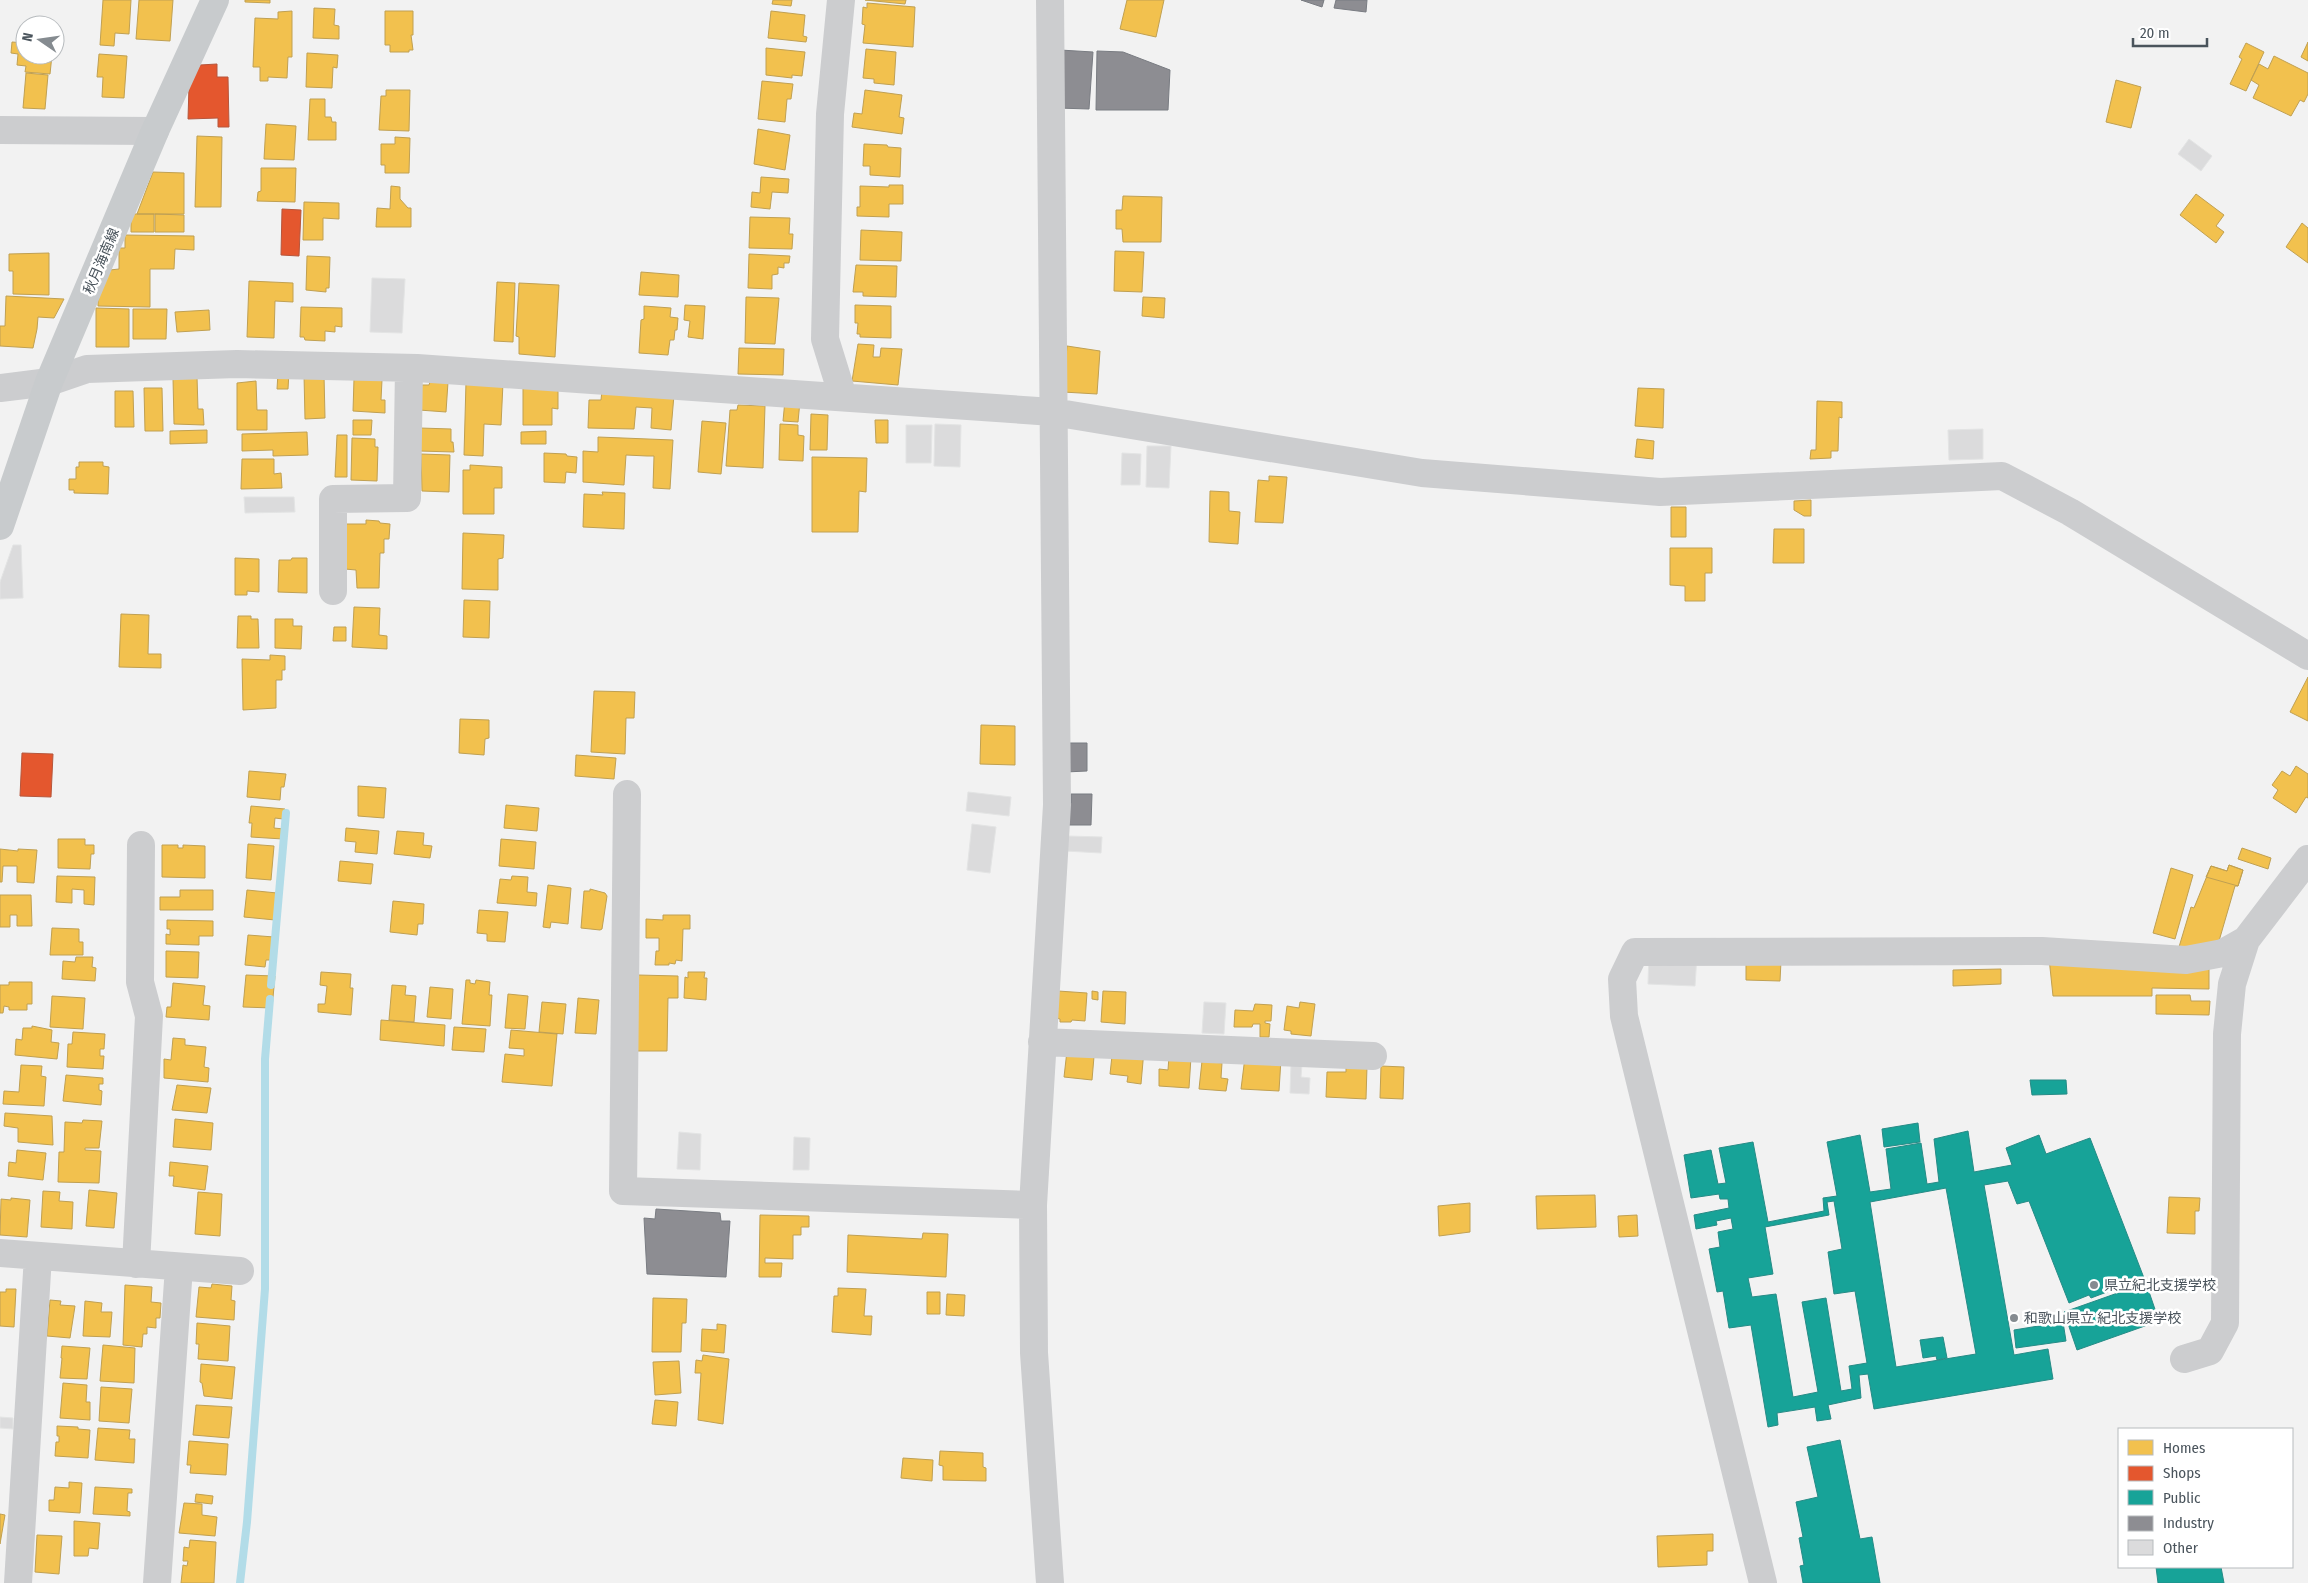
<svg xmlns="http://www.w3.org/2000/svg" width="2308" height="1583" font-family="'Fira Sans Condensed','Noto Sans JP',sans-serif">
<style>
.homes{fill:#f2c14e;stroke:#c0a052}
.shops{fill:#e4572e;stroke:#b6563c}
.public{fill:#17a398;stroke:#268b86;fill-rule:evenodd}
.industry{fill:#8d8d92;stroke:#797c82}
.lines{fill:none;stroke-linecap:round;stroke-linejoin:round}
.stream{stroke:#b2dce8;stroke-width:8}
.building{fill:#dbdbdc;stroke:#e3e4e4}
.minor{stroke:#cccdcf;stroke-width:28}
.major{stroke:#c8cbcd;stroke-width:28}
.poi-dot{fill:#858b90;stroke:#fff;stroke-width:2}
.labels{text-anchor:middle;stroke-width:5;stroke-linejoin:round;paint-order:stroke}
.street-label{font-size:14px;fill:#4a545c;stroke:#fff}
.poi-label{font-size:14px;fill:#4a545c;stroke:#fff;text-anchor:start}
</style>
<rect width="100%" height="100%" fill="#f2f2f2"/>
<!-- homes -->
<path class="homes" d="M103,0h28l-2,34 -14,-1 -1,13 -14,-1z
M139,0h34l-3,41 -34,-2z
M245,0h25v3l-25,-1z
M773,0h19l-1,6 -19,-2z
M865,0h41l-1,4z
M1127,0h37l-8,37 -36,-8z
M867,3l48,4 -2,40 -50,-4 2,-18 -3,-1 1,-17 4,1z
M314,8l21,1 -1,16 5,1v13l-26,-1z
M292,11v46h-4l-1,21 -19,-1v4h-8v-14h-7l2,-49 23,1v-7z
M385,11h28v24h-2l2,15h-4v2h-19v-7h-5z
M771,11l34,4 -2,21 4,1 -1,5 -38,-4z
M12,42l13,1v12h27l-2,19 -25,-2 1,-6 -9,-1 1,-11 -7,-1z
M2308,42v19l-7,-4z
M2246,43l18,9 -18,39 -16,-7 12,-25 -3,-2z
M766,48l39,4 -3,24 -10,-1v3l-26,-3z
M866,49l30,3 -2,33 -20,-2v-4l-11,-1z
M307,53l31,2 -1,13 -4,-1 -1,21 -26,-1z
M99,54l28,2 -3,42 -22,-1 1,-20h-6z
M2274,56l34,17v21l-4,8 -4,-2 -9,16 -38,-18 6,-13 -8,-5 8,-16 9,5z
M26,73l22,2 -3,34 -22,-1z
M2116,80l25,7 -10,41 -25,-6z
M762,81l31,3 -2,15h-4l-2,23 -27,-3z
M386,90h24l-1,41 -30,-1 2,-34h5z
M865,90l37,5 -3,22 5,1 -2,16 -50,-7 2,-14 8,1z
M310,99h15v18h6l1,5h4v18h-28z
M266,124l30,2 -2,34 -30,-1z
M758,129l32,6 -5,35 -31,-6z
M197,136l25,1 -1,70h-26z
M395,137l15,1 -1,35h-24v-8h-4v-21h14z
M864,144l23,1 1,2 13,1 -1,29 -30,-2v-9h-7z
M261,168h35l-1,34 -38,-1 1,-9 3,-1z
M153,172l31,1v41h-47z
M761,177l28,2 -1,14 -16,-1 -2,17 -19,-2 1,-15 8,1z
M889,185h14v19h-14v13l-32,-1v-9h3v-21l29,1z
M391,186l9,1v12l8,9h3v19h-35l1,-19 13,1z
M2196,194l28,21 -8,11 8,6 -8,11 -36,-28z
M1123,196l39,1 -1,45h-38l-1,-13h-6v-19h6z
M304,202l35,1v16l-16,-1v22h-20z
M131,214h23v18h-23z
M155,214l29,1v17h-29z
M750,217l40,1 -1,16h4l-1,15 -43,-1z
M2302,223l6,5v35l-22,-16z
M861,230l41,2 -1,29 -41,-1z
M125,235l69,1v14l-19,-1 -1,20h-24v38l-52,-1v-13l12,-23 9,-1v-21h6z
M1115,251l29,1 -2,40 -28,-1z
M49,253v42l-36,-1v-23h-4v-17z
M749,254l41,2 -1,7h-5v5l-6,-1v7l-6,1v14l-24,-1z
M307,256l23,1 -1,31h-3v4l-20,-2z
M856,265l41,1 -1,31 -33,-1v-4h-10z
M641,272l38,3 -1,22 -39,-2z
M249,281l44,2v19l-18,-1 -1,37 -27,-1z
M497,282l18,1 -2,59 -19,-1z
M519,283l40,2 -4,72 -36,-3v-17l-3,-1z
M6,296l58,3 -10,19 -16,-1 -1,12 -4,19 -33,-2v-20h5z
M746,297l33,1 -4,46 -30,-1z
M1143,297l22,1 -1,20 -22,-2z
M685,305l20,1 -2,33 -15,-2 2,-16 -6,-1z
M855,305l36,1v32l-31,-1v-3h-3l1,-11h-3z
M644,306l27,2 -1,9 8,1 -1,12h-2l-1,10h-4l-2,15 -29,-2 2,-33 3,-1z
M301,307l41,1v19l-7,-1v6l-10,-1v10l-20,-1 -1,-3h-4z
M96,308l33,1v38h-33z
M133,309h34l-1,30h-33z
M209,310l1,20 -33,2 -2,-20z
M858,344l16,1 -1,12h7l1,-9 21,1 -4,36 -46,-4z
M1067,346l33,5 -3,43 -34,-2z
M739,348l45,1 -1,26 -45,-1z
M289,372l-1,17h-11l1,-16z
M304,375h20l1,43 -20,1z
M197,377l1,32h5l1,16 -30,-1 -1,-46z
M354,379l28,1 -1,20h4v13l-32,-2z
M256,381l1,29h10v20h-30v-47z
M430,382h18l-2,30 -27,-2 2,-25h8z
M466,382l37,1 -2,42 -17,-1 -1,32 -19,-1z
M523,387h35v22l-6,-1v17h-29z
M144,388h18l1,43h-18z
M1638,388l26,1 -1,39 -28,-2z
M602,390l72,5 -3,35 -20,-2 1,-20 -16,-1 -2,22 -46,-1 1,-28h12z
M115,391h18l1,36h-19z
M785,400l15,1 -2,21 -15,-1z
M1817,401l25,1v16l-3,-1 -1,34h-7v7l-21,1 1,-9h5z
M738,405l27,1 -2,62 -37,-2 4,-56h7z
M811,414l17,1 -1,35h-17z
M353,420h19l-1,15h-18z
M875,420h13v23h-12z
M702,421l24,2 -5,51 -23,-2z
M780,424l18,1v10l6,1 -1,25 -24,-1z
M420,428l31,1v13h2l1,10 -35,-1z
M207,430v13l-37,1v-13z
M546,431v13h-25v-12z
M307,432l1,23 -35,1v-6l-31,1v-17z
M337,435h10v42h-12z
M598,437l75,3 -3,49 -17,-1 1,-32h-7l-21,-1 -2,30 -41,-3v-31l15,1z
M352,438l23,1v8h3l-1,34 -26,-1z
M1637,439l17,2 -1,18 -18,-2z
M544,453l22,1 1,2 10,1 -1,16 -10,-1 -1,11 -21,-1z
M421,454l29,1 -1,37 -27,-1z
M812,457l55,1 -1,34 -7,-1 -1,41h-46z
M242,459h32v15l7,-1 1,15 -41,1z
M79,462h24v4l6,1 -1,27 -34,-1v-3h-5v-11h7v-12h3z
M470,465l32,2v21h-8v26h-31v-44h7z
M1269,476l18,1 -4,46 -28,-1 3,-42 11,1z
M1210,491l19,1v19l11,1 -2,32 -29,-2z
M602,492l23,1 -1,36 -41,-2 1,-33 19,1z
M1811,500v16h-7l-10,-6v-9z
M1671,507h15v30h-15z
M366,520l13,1 1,2 10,1 -1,15h-5v14h-4l-1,35h-22l-1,-18 -11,-1v-45h21z
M1774,529h30v34h-31z
M463,533l41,2 -1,23 -5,1v31l-36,-1z
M1670,548h42v25h-7v28h-20v-15l-15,-1z
M235,558l24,1v33l-12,-1v4h-12z
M292,558h15v35l-29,-1 1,-32h12z
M464,600l26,1 -1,37 -26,-1z
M354,607l26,1 -1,27 8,1v13l-35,-2z
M121,614l28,1 -1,39h13v14l-42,-1z
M238,616h13v3h7l1,29h-22z
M275,619h18v7h9l-1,23 -26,-1z
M334,627h12v14h-13z
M270,655l15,1v14h-3v10h-6v28l-33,2 -1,-51 28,1z
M2308,677v44l-18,-9z
M594,691l41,1 -1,26h-8l-1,36 -34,-2z
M460,719l29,1v18l-4,1 -1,16 -25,-2z
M981,725l34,1v39l-35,-1z
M576,755l40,3 -2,21 -39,-3z
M2296,766l12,8v24l-2,-1 -10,16 -23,-15 5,-8 -6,-5 10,-14 8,5z
M249,771l37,3 -2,13h-3l-1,13 -33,-3z
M358,786l28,2 -2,30 -26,-2z
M506,805l33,3 -2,23 -33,-3z
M251,806l34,3 -2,10 -8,-1 -1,10 10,1 -1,10 -32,-2 1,-14h-3z
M346,828l33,3 -2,23 -22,-2 1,-10 -11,-1z
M397,831l27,2 -1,12 9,1 -2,12 -36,-4z
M58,839h27v6h9v9h-3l-1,15 -32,-1z
M501,839l35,3 -2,27 -35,-3z
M248,844l26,2 -3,34 -25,-2z
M162,845h16v3h5v-3l22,1v32l-43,-1z
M2242,848l29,10 -3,11 -30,-10z
M0,849l18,2v-2l19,1 -3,33 -17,-1v-16h-14l-1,16h-2z
M340,861l33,3 -2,20 -33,-3z
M2229,865l14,5 -5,16 -32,-9 5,-11 16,5z
M2229,865l14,5 -5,16h-3l-16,55 -16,5 -24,1 12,-40 3,1 17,-42 16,5z
M2171,868l22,7 -18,64 -22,-6z
M57,876l38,1 -1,28 -10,-1v-14l-12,-1v14l-16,-1z
M512,876l16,1 -1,15 10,1 -1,13 -39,-3 3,-24 11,1z
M548,885l23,3 -3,36 -17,-2 -1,6 -7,-1z
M590,889l15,4 2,3 -5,33 -2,1 -19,-2 3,-37h6z
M180,890h33v20h-53v-13h20z
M247,890l30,3 -2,27 -31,-3z
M0,895h31l1,31h-15v-11h-7v12h-10z
M393,901l31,3 -1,20h-5l-1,11 -27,-3z
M479,910l29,2 -3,30 -18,-1v-7l-10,-1z
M663,915h27v14h-7l-1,32 -6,-1 -1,4 -6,-1v2h-14l1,-14h3v-13h-13v-19l17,1z
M167,920l46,1v15h-14v9l-33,-1v-10l4,1v-6h-3z
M52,928l27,1v13h4v13h-33z
M248,935l26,2 -2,23h-6l-1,7 -20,-2z
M166,951l33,1 -1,26 -32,-1z
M76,957h17l-1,10 4,1 -1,13 -33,-2 1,-18 12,1z
M2049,958l160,1v30l-57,-1v8h-99z
M1746,960l35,1 -1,20 -34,-1z
M2001,969v15l-48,2v-16z
M321,972l30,2 -1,14h3l-2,27 -33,-3v-8h7l2,-18 -7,-1z
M688,972h17l-1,6h3l-1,22 -22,-2 1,-21 3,1z
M246,975l29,1 -3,32 -29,-1z
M638,975l40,1v22h-10l-1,53h-34z
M466,980h4v3l5,1 1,-4 14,2 -1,13h3l-2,31 -28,-2z
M9,982h23v22h-5v6h-18v-3l-5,-1 -1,7h-3v-28h9z
M173,983l32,3 -2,19 7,1 -1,14 -43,-3 1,-10h4z
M392,985l14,1 -1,9 11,1 -2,26 -25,-2z
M430,987l23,2 -2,30 -24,-2z
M1058,991l29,2 -2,28 -13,-1 -1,2h-11v-3l-4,-1z
M1092,991l6,1v8l-6,-1z
M1103,991l23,1 -1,32 -24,-2z
M508,994l20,2 -3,33 -20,-1z
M2156,995h34l1,6h19l-1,14 -53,-1z
M52,996l33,2 -2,31 -33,-2z
M578,998l21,2 -3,34 -21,-1z
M542,1002l24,2 -3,30 -24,-2z
M1300,1002l15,2 -4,32 -20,-2v-3l-7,-1 3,-24 12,2z
M1255,1004l17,1 -1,16h-6v2l5,1 -1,13h-9v-13h-7l-1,3h-18l1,-17 18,1z
M381,1020l64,5 -1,21 -64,-6z
M32,1026l20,4 -1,12 8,1 -2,16 -42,-4 1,-16 6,1 1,-12h9z
M454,1027l32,2 -2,23 -32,-2z
M511,1030l46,4 -5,52 -50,-4 3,-28 19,2v-7l-15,-1z
M73,1032l32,2 -1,15h-4v7h4l-1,13 -36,-2 1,-23h4z
M173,1038l12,1v6l21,2 -2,20 5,1 -1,14 -44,-4v-19l7,1z
M1068,1042l27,3 -3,35 -28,-3z
M1113,1047l31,3 -3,34 -14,-2 1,-6 -18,-2z
M1169,1056l22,1 -2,31 -30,-2v-17l9,1z
M1245,1057l36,2 -2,32 -38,-2z
M1202,1061l20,2 -1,15 7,1 -2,12 -27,-2z
M21,1065l21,1 -1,10 5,1 -2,29 -41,-2 1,-13 15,1z
M1346,1065l21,1 -1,33 -40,-2 1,-25h19z
M1381,1066l23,1 -1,32 -23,-1z
M66,1075l37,3v6h-4v6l3,1 -1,14 -38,-4z
M177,1085l34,3 -4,25 -35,-3z
M5,1113l47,3 1,29 -35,-3v-14l-14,-2z
M175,1119l38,4 -2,27 -38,-3z
M83,1120l19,1 -3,27h-14v2l16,1 -2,32 -41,-1 1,-30h5l1,-30 17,1z
M17,1150l29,3 -3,27 -35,-4 1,-14 7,1z
M170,1162l38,4 -3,24 -32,-4 1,-10h-5z
M89,1190l28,3 -3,35 -28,-2z
M43,1191l17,1 -1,9 14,1 -1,27 -31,-2z
M198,1192l24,2 -2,42 -25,-2z
M1595,1195l1,32 -59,2 -1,-33z
M2169,1197l31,1 -1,13h-4v23l-28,-1z
M11,1198l19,2 -3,37 -27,-2 1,-36 10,1z
M1470,1203v29l-31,4 -1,-30z
M760,1215l49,1v11h-8v8h-8v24l-28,-1v5h17l-1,14h-22z
M1637,1215l1,21 -19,1 -1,-21z
M923,1233l25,1 -2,43 -99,-5 1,-37 74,4z
M212,1284l20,2 -1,14 4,1 -1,19 -38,-3 3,-30 12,1z
M125,1285l27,2 -1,15 10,1 -1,15h-4v10l-9,-1v7h-4l-1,13 -19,-2z
M838,1288l28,1 -2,27h8l-1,19 -39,-3 2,-36h4z
M6,1289h10l-2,38 -14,-1v-34h6z
M927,1292h13v22h-13z
M947,1294l18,1 -1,21 -18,-1z
M653,1298l34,1 -1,24h-4l-1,29h-29z
M50,1300l11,1 -1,4 15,1 -5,32 -23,-2z
M85,1301l17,2 -1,9h11l-2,25 -27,-1z
M197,1323l33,3 -2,35 -30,-2 1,-15h-3z
M717,1324l9,1 -2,28 -23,-2 1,-22 15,1z
M103,1345l32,3 -1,35 -34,-2z
M62,1346l28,2 -3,31 -27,-1 2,-20h-1z
M703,1355l26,4 -6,65 -25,-4 3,-47h-6l1,-13 6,1z
M679,1361l2,32 -26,2 -2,-33z
M201,1364l34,3 -3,32 -28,-3 -2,-13 -2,-1z
M63,1383l24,2 -1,17h4v18l-30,-2z
M101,1387l31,2 -3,34 -30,-2z
M655,1400l23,2 -2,24 -24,-2z
M196,1405l36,2 -3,31 -36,-3z
M57,1426l21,1v2l12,1 -2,28 -33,-2 1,-14h3v-6h-2z
M98,1428l32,2 -1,9h6l-1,24 -39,-3z
M189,1441l39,3 -2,31 -36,-2 1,-8h-4z
M940,1451l43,2v14l3,1v13l-43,-1v-14l-4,-1z
M903,1458l30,2 -1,21 -31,-3z
M69,1482l13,1 -2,30 -31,-2v-11h5l1,-13 14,1z
M95,1487l37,2v4h-4l-1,18 3,1v4l-37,-2z
M196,1494l17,2 -1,8 -17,-2z
M184,1503l18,1v11l15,2 -2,19 -36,-3z
M0,1514l5,1 -5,29z
M74,1521l26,2 -2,26 -9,-1 -1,8h-14z
M1713,1534v17h-6v14l-49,2 -1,-31z
M37,1535l25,1 -3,38 -24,-2z
M190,1540l26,2 -2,41h-33l2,-18 4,1 1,-5h-5l1,-14 5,1z"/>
<!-- shops -->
<path class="shops" d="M217,64v13h11l1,50h-11v-9l-30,1 1,-33 11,-21z
M282,209l19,1 -2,46 -18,-1z
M22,753l31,1 -2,43 -31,-1z"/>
<!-- public -->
<path class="public" d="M2030,1080h36l1,14 -35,1z
M1918,1123l2,19 -36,5 -2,-18z
M1968,1131l6,41 38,-7 -6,-17 33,-13 7,19 44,-16 54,140 -53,20 -2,-3 -20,8 -40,-102 -12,3 -9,-23 -24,4 30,170 34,-6 5,30 -179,30 -6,-35 -9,1 2,23 -33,7 3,14 -14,2 -2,-14 -38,6 1,12 -10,2 -17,-102 -22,3 -6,-37 -6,1 -8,-43 11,-2 -2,-15 15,-3 -2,-11 -15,3 1,4 -21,4 -2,-14 35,-7 -1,-9h-8l-1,-5 -28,4 -7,-43 27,-5 7,34 8,-1 -7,-35 34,-6 15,80 56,-11 -1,-13 14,-2 -10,-54 33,-7 10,57 21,-3 -5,-40 35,-6 6,41 12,-2 -5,-43zM1946,1188l30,166 -80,13 -26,-165zM1834,1201l8,48 -14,3 6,42 21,-3 12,72 -18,3 3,23 -11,2 -15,-93 -24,4 16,90 -25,5 -17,-103 -24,3 -4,-19 25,-4 -8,-47 64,-12 -2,-13z
M2146,1283l13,38 -82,29 -13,-38z
M2063,1322l3,19 -50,7 -2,-18z
M1943,1337l4,21 -10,2 -1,-4 -13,2 -3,-18z
M1840,1440l20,99 12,-2 8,46h-77l-3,-17 4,-1 -5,-27 4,-1 -7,-35 22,-5 -11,-50z
M2156,1567h65l3,16h-66z"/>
<!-- industry -->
<path class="industry" d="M1301,0h23l-2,7z
M1336,0h31l-1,12 -32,-4z
M1060,50l33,2 -4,57 -31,-1z
M1097,51l26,1 47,18 -2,40h-72z
M1065,743h22v28l-22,1z
M1071,794h21l-1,31h-31v-22h11z
M656,1209l64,4 1,8h9l-4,56 -79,-3 -3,-56 11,1z"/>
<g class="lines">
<!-- stream -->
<path class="stream" d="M271,985l15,-172
M240,1583l7,-61 18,-233v-230l5,-60"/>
</g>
<!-- building -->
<path class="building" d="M2189,139l23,17 -11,15 -23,-17z
M372,278l33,1 -3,54 -32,-1z
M935,424l26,1 -1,42 -26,-1z
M906,425h26l-1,38h-25z
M1983,429v30l-34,1 -1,-30z
M1147,446h24l-2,42 -23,-1z
M1122,453l19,1 -1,31h-19z
M244,497h50l1,15 -50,1z
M13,545h8l2,53 -23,1v-17z
M968,792l43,5 -2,19 -43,-5z
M972,824l24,3 -6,46 -23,-3z
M1067,836l35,1 -1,16 -35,-2z
M1649,953l48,2 -2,31 -47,-2z
M1204,1002l22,1 -2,31 -22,-1z
M1291,1063l11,1 -1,13 9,1 -1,16 -19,-1z
M679,1132l22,2 -1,36 -23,-1z
M794,1137l16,1 -1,32h-16z
M0,1417l13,1v11l-13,-1z"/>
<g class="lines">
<!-- minor -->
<path class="minor" d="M841,0l-11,114 -5,225 18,58
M0,130l155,1
M0,388l49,-6 38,-13 150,-5 180,4 636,44 369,61 238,19 342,-16 68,36 238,144
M333,591v-92l74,-1 2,-130
M627,794l-4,397 410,14
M1042,1042l331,14
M0,1253l240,18
M136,1264l13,-248 -9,-34 1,-137
M2184,1359l26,-8 15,-28 2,-289 5,-50 14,-44 62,-81
M18,1583l20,-327
M157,1583l22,-316
M1050,1583l-16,-230 -1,-148 24,-400 -7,-805
M1763,1583l-139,-567 -2,-37 13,-27 407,-1 144,9 37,-7 23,-13"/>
<!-- major -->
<path class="major" d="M0,526l49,-144 106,-251 60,-131"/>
</g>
<!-- markers -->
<g class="poi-dot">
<circle cx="2094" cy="1285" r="5"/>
<circle cx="2014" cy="1318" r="5"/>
</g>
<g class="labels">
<!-- street labels -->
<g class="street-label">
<text transform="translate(101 261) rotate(-67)" y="5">秋月海南線</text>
</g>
<!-- poi labels -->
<g class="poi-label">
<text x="2104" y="1290">県立紀北支援学校</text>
<text x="2024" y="1323">和歌山県立 紀北支援学校</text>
</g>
</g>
<!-- legend -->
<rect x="2118" y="1428" width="175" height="140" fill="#ffffff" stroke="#b7bbbe"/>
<rect x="2128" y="1440" width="25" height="15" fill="#f2c14e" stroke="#b7bbbe"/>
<text x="2163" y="1453" font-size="15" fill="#4a545c">Homes</text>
<rect x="2128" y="1466" width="25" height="15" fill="#e4572e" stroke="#b7bbbe"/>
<text x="2163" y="1478" font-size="15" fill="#4a545c">Shops</text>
<rect x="2128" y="1490" width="25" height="15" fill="#17a398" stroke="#b7bbbe"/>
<text x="2163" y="1503" font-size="15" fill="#4a545c">Public</text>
<rect x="2128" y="1516" width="25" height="15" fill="#8d8d92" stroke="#b7bbbe"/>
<text x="2163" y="1528" font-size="15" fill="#4a545c">Industry</text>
<rect x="2128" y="1540" width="25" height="15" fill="#dbdbdc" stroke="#b7bbbe"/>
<text x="2163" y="1553" font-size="15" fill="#4a545c">Other</text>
<!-- north arrow -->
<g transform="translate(40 40) rotate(283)"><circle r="24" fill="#ffffff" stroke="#b7bbbe"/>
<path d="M0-4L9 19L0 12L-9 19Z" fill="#858b90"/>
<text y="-8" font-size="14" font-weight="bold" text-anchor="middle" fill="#4a545c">N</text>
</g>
<!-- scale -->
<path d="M2133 38v8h74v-8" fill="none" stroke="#4a545c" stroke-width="2.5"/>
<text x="2140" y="38" font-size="15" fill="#4a545c" stroke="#ffffff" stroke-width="4" paint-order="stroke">20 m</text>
</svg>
